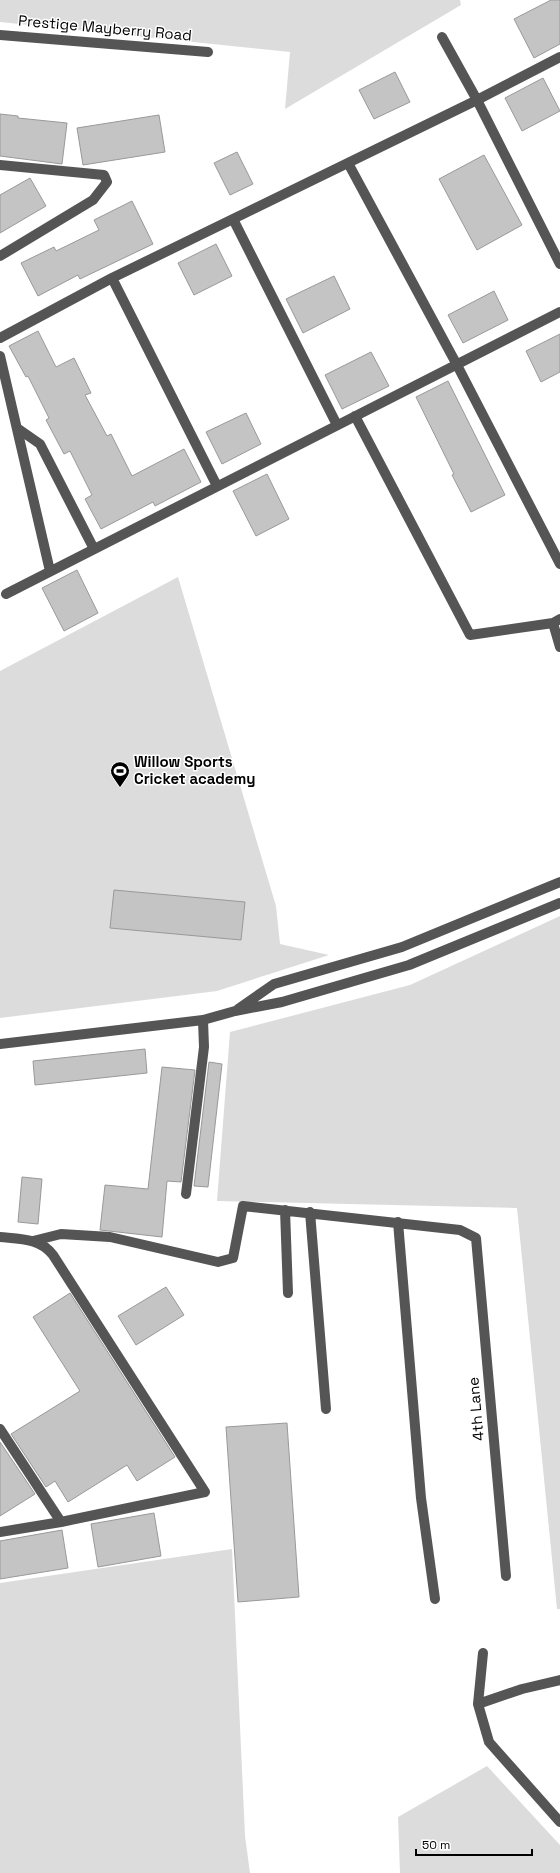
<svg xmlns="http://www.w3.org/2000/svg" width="560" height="1873" font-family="'Space Grotesk',sans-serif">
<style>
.green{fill:#dcdcdc}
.building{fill:#c4c4c4;stroke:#999}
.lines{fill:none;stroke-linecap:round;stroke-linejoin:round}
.minor{stroke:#555;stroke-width:10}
.labels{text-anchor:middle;stroke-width:3;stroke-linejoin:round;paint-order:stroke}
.street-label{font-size:15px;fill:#000;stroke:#fff}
.poi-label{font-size:15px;font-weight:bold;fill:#000;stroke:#fff;text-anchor:start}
</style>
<rect width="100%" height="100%" fill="#fff"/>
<!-- green -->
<path class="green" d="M0,0h460l1,5 -176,104 5,-57 -290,-30z
M178,577l98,329 4,38 49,11 -112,36 -217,27v-347z
M560,916v693h-3l-40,-401 -300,-7 13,-169 180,-47z
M232,1549l13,287 5,37h-250v-290z
M487,1766l73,79v28h-160l-2,-56z"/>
<!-- building -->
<path class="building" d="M551,0h9v44l-26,14 -20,-39z
M395,72l15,30 -36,17 -15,-29z
M543,78l17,33 -38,20 -17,-33z
M0,114l18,2v2l49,5 -5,41 -62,-8z
M159,115l6,37 -82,13 -6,-37z
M237,152l16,32 -23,11 -16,-32z
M484,155l38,70 -45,25 -38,-71z
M30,178l16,28 -46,27v-38z
M132,201l21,43 -73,35 -2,-4 -40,21 -17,-33 33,-16 2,4 43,-21 -5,-10z
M216,244l16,32 -38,19 -16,-32z
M334,276l16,33 -47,24 -17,-34z
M494,291l14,29 -45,23 -15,-28z
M38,331l18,36 18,-9 17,35 -6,2 22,41 4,-2 21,42 52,-27 17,33 -46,24 -2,-4 -52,27 -16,-30 7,-4 -22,-44 -6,3 -18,-34 3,-2 -21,-42 -2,1 -17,-31z
M560,334v38l-19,10 -15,-31z
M371,352l18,34 -47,23 -17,-34z
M448,381l57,114 -34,17 -19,-37 2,-1 -38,-77z
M246,413l15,31 -39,20 -16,-32z
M267,474l22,45 -33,17 -23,-45z
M77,570l21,43 -34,18 -22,-43z
M114,890l131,12 -4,38 -131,-12z
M145,1049l2,24 -112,12 -2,-24z
M209,1062l13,2 -14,123 -14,-1z
M162,1067l33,3 -14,112 -14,-1 -5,56 -62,-7 5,-45 43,4z
M22,1177l20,2 -4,45 -20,-2z
M166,1287l18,28 -48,30 -18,-29z
M70,1293l105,164 -38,24 -10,-16 -59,37 -13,-21 -9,6 -35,-53 69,-43 -47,-74z
M287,1423l12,174 -61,5 -12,-175z
M0,1442l35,52 -35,22z
M154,1513l7,43 -63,11 -7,-43z
M62,1530l6,38 -68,11v-38z"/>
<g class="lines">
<!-- minor -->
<path class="minor" d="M0,35l208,17
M442,37l35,63 83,164
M348,163l109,202 103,199
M0,165l104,10 3,7 -14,18 -93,56
M233,219l104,206
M0,338l112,-60
M0,356l50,215
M355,416l115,219 83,-12 7,-4
M17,428l23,16 54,105
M217,486l-105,-208 365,-178 83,-43
M6,594l554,-282
M553,623l7,24
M238,1009l36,-25 128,-37 158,-65
M0,1044l203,-24 32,-9 47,-9 127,-37 151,-62
M186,1194l18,-147 -1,-27
M285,1210l3,83
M310,1212l16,197
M398,1222l23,276 14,101
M0,1237c20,2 40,1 53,18l152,237 -144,30 -61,10
M33,1241l28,-7 49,3 108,25 15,-4 10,-52 217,24 16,8 30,338
M0,1429l61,93
M483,1653l-5,51 11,38 71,80
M478,1704l44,-15 38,-9"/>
</g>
<!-- icons -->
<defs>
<g id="stadium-pin" transform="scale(1)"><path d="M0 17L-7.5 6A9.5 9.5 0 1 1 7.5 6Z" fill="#000" stroke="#fff"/><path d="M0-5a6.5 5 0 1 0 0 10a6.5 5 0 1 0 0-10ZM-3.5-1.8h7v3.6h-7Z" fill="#fff"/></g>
</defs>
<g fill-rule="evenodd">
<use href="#stadium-pin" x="120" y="771"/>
</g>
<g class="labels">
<!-- street labels -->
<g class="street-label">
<text transform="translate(105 28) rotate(5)" y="5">Prestige Mayberry Road</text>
<text transform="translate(476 1409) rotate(-95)" y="5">4th Lane</text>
</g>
<!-- poi labels -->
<g class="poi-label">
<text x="134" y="767">Willow Sports<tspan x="134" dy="17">Cricket academy</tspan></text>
</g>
</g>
<!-- scale -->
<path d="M416 1849v6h116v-6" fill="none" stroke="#000000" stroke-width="2"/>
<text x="422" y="1849" font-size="12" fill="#000000" stroke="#ffffff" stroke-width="3" paint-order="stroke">50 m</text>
</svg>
